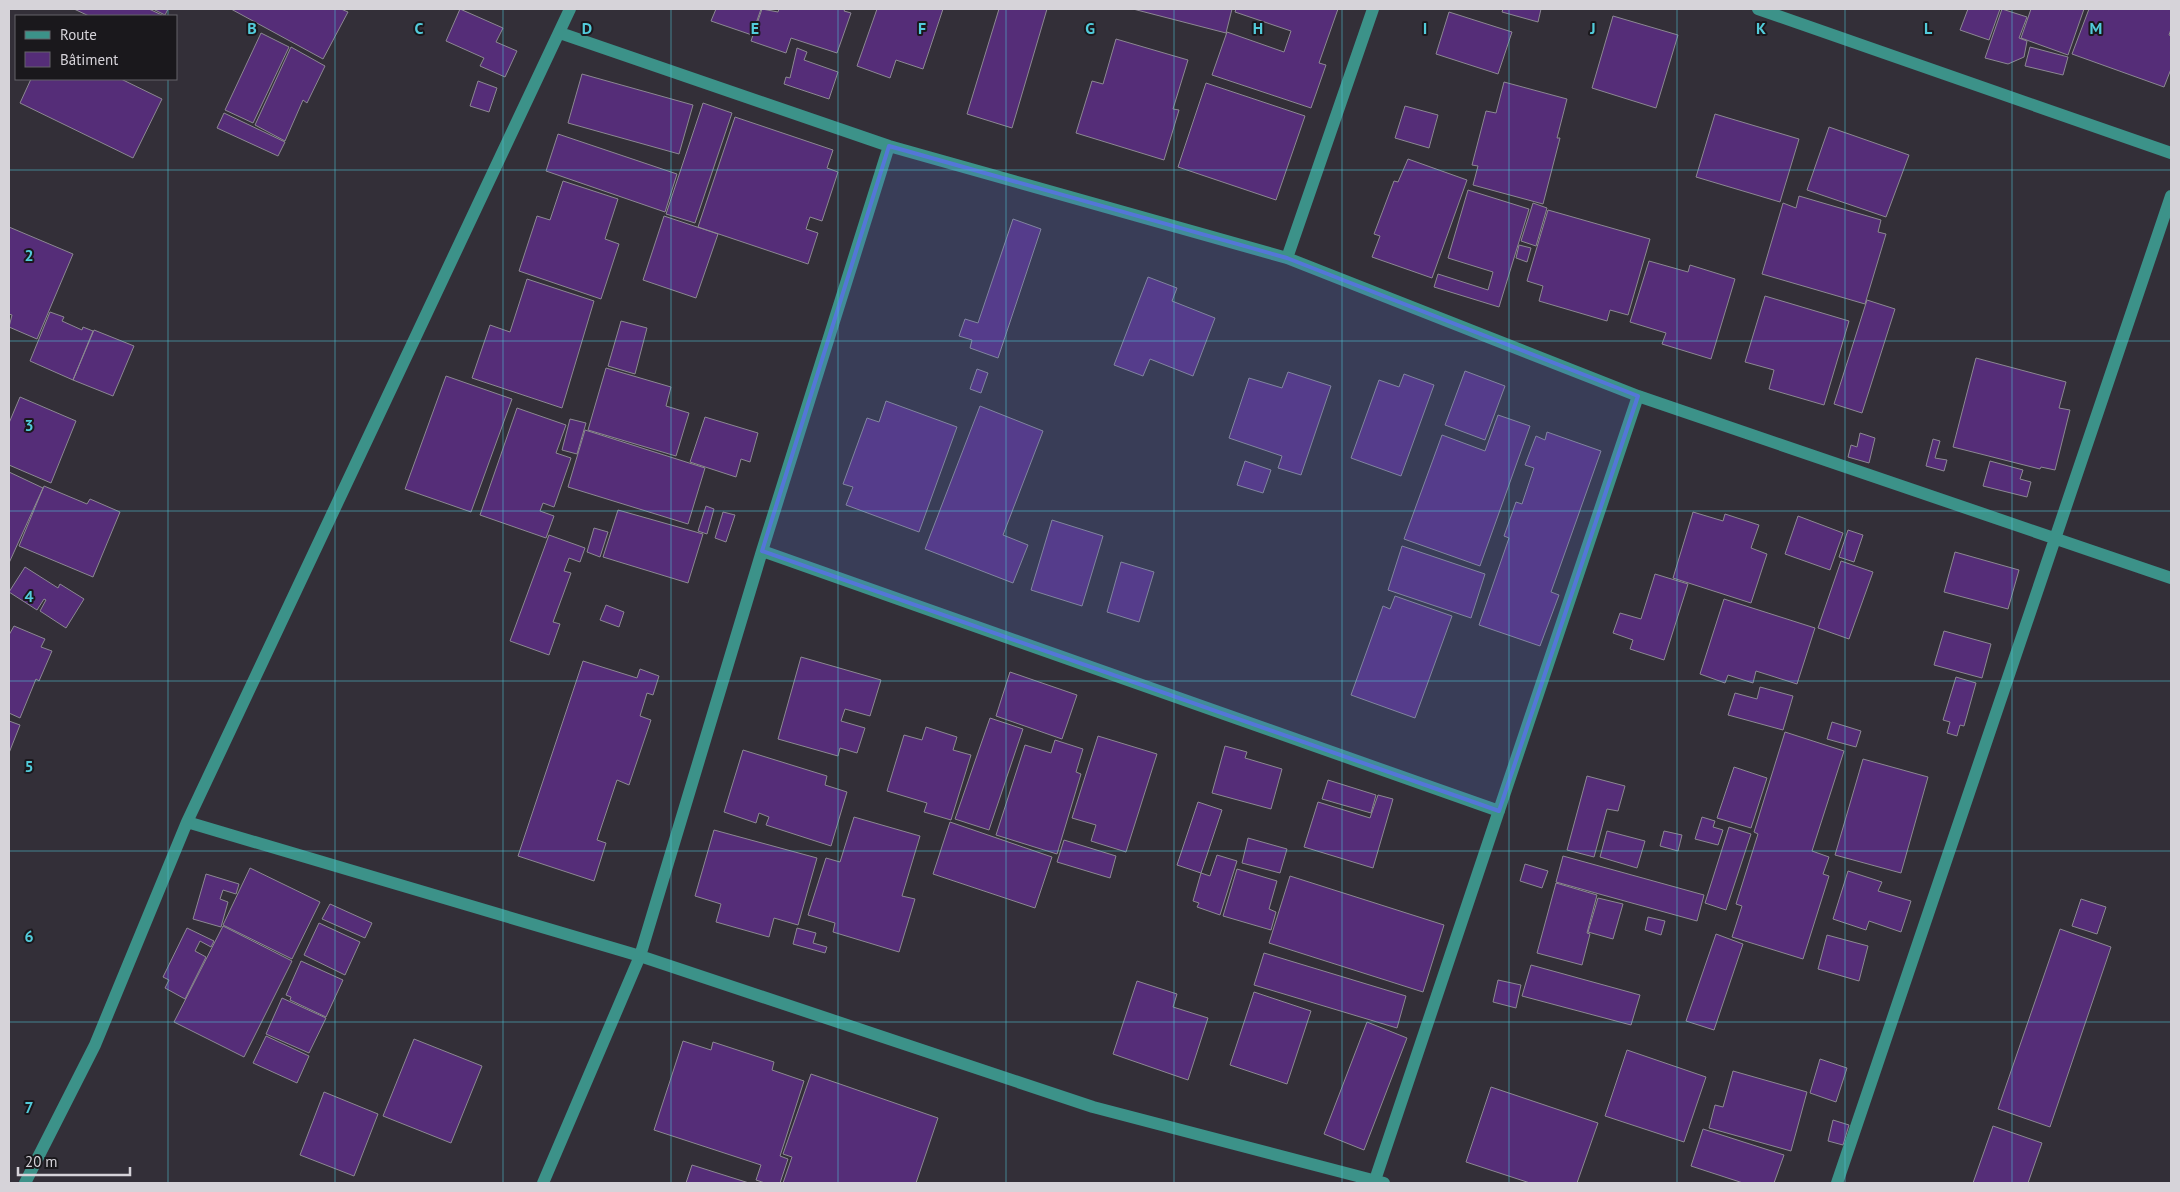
<svg xmlns="http://www.w3.org/2000/svg" width="2180" height="1192" font-family="'PT Sans',sans-serif">
<style>
.building{fill:#552d78;stroke:#8c8892}
.lines{fill:none;stroke-linecap:round;stroke-linejoin:round}
.minor{stroke:#3c9289;stroke-width:12}
.marked{fill:#5476d8;fill-opacity:0.2;stroke:#5476d8;stroke-width:4;stroke-linejoin:round}
.grid{fill:none;stroke:#52cbda;stroke-width:1;stroke-opacity:0.55}
.grid-label{font-size:16px;text-anchor:middle;font-weight:bold;fill:#52cbda;stroke:#1a181c;stroke-width:4;stroke-linejoin:round;paint-order:stroke}
</style>
<rect width="100%" height="100%" fill="#332f38"/>
<!-- building -->
<path class="building" d="M74,9h75l15,7h-75z
M153,9h15l-3,6z
M231,9h110l7,3 -25,47z
M460,9l43,19 -7,14 21,9 -12,26 -25,-11 4,-8 -38,-17z
M716,9h45l-9,26 -41,-14z
M762,9l16,3 1,-3h66l-1,2 7,2 -14,40 -46,-15 -5,15 -35,-12z
M877,9h66l-20,60 -27,-9 -6,18 -33,-12z
M999,9h48l-35,119 -45,-14z
M1133,9h99l-6,24z
M1236,9h102l-19,54 7,2 -15,43 -99,-33 15,-43 57,20 7,-21 -56,-19z
M1503,9h38l-3,13 -36,-10z
M1968,9h32l-11,31 -29,-10z
M2002,9l25,8 -8,21 8,3 -3,16 -16,7 -23,-6z
M2031,9h53l-16,46 -47,-17z
M2089,9h82v20l-2,6 2,1v33l-7,18 -92,-33z
M1449,12l63,20 -14,42 -62,-20z
M1613,16l65,19 -22,73 -64,-20z
M261,33l28,14 -36,76 -28,-13z
M1116,39l72,21 -15,49 6,1 -15,50 -88,-27 16,-52 11,3z
M291,47l34,19 -18,37 -4,-3 -18,41 -30,-16z
M2030,47l38,10 -5,18 -38,-9z
M797,48l10,4 -3,8 34,12 -9,27 -45,-15 2,-7 4,1z
M582,74l111,31 -14,49 -111,-31z
M31,79h90l41,20 -29,59 -113,-55z
M478,81l19,7 -8,24 -19,-6z
M1504,82l63,17 -10,39h3l-17,66 -70,-19 5,-19 -6,-1 14,-54 10,2z
M1206,83l99,33 -29,84 -98,-33z
M703,103l29,10 -37,110 -29,-9z
M1405,106l33,9 -9,33 -34,-10z
M224,113l61,29 -7,14 -61,-28z
M1715,114l84,25 -19,63 -84,-25z
M735,117l98,33 -6,18 11,4 -16,49 -12,-4 -4,12 12,4 -10,31 -110,-37z
M1829,127l80,28 -23,62 -79,-27z
M558,134l119,40 -12,38 -119,-41z
M1408,159l59,21 -35,98 -60,-21 8,-21 -6,-2 20,-53 4,1z
M563,181l55,18 -13,40 14,5 -18,55 -82,-28 18,-55 13,4z
M1468,190l61,19 -30,98 -65,-20 4,-13 50,16 5,-18 -45,-14z
M1799,196l82,24 -3,12 8,2 -21,70 -103,-30 21,-71 13,5z
M1533,203l14,5 -11,38 -15,-5z
M1548,210l102,29 -22,76 -18,-5 -3,11 -68,-20 4,-15 -16,-5z
M664,216l54,18 -22,64 -53,-18z
M1013,219l28,10 -43,129 -28,-10 2,-8 -13,-4 6,-17 13,4z
M9,227l64,27 -36,85 -28,-12 3,-12 -3,-1z
M1519,245l12,3 -4,14 -11,-4z
M1649,261l39,11 2,-7 45,14 -24,80 -49,-15 4,-11 -36,-11z
M1148,277l29,11 -5,13 43,17 -22,58 -43,-17 -7,17 -29,-11z
M527,279l67,22 -32,107 -90,-30 18,-53 20,7z
M1765,296l84,25 -25,84 -55,-16 5,-19 -29,-8z
M1867,300l28,9 -33,104 -28,-9z
M50,312l14,5 -2,4 20,9 1,-3 10,4 -20,49 -43,-19z
M621,321l26,7 -12,46 -27,-8z
M94,330l40,16 -21,50 -40,-16z
M1976,358l90,24 -7,26 11,2 -15,60 -14,-3 -1,2 -87,-22z
M606,368l65,19 -5,19 23,7 -13,43 -88,-26z
M977,369l11,4 -7,20 -11,-4z
M1465,371l40,15 -20,54 -40,-15z
M1288,372l43,14 -30,89 -23,-7 4,-12 -53,-18 20,-60 33,10z
M1404,374l30,11 -33,91 -50,-18 28,-78 20,7z
M446,376l66,23 -41,113 -66,-23z
M20,397l56,24 -25,62 -42,-18v-42z
M886,401l71,26 -38,105 -73,-27 7,-18 -10,-3 24,-66 12,4z
M980,406l63,25 -40,104 25,10 -15,38 -88,-34z
M517,408l49,17 -10,28 15,5 -17,49 -11,-4 -3,8 14,5 -8,22 -66,-23z
M1498,415l32,11 -50,140 -76,-27 38,-104 43,16z
M705,417l53,16 -8,29 -9,-3 -5,18 -46,-15z
M570,419l16,4 -9,31 -15,-4z
M585,430l120,38 -17,56 -120,-37z
M1547,432l54,19 -50,141 8,3 -19,51 -61,-21 30,-87 -5,-2 12,-34 6,2 12,-36 -9,-3 11,-29 9,4z
M1860,433l15,5 -6,25 -21,-6 3,-12 6,2z
M1933,439l7,2 -5,17 12,2 -3,11 -18,-5z
M1245,461l26,9 -8,23 -26,-8z
M1990,461l33,9 -3,9 11,3 -4,15 -44,-11z
M9,472l34,16 -34,75z
M44,486l43,18 3,-5 30,13 -27,65 -74,-31z
M706,506l8,3 -7,25 -9,-3z
M618,510l85,24 -15,49 -85,-26z
M723,512l12,3 -9,27 -11,-4z
M1693,512l30,9 2,-7 34,11 -8,23 16,6 -16,49 -78,-25z
M1798,516l45,17 -13,37 -45,-16z
M1052,520l51,16 -21,70 -51,-16z
M594,528l14,4 -8,25 -13,-5z
M1848,530l15,5 -9,27 -15,-5z
M549,535l36,13 -5,14 -11,-4 -5,13 7,2 -18,49 7,2 -11,31 -39,-14z
M1402,546l83,28 -14,44 -83,-28z
M1955,552l64,18 -11,39 -64,-17z
M1841,561l32,11 -24,67 -31,-11z
M1121,562l33,10 -15,50 -32,-10z
M25,567l33,21 2,-4 24,15 -18,29 -26,-17 6,-11 -2,-1 -7,11 -28,-18z
M1655,574l33,10 -24,76 -34,-11 3,-9 -20,-7 7,-20 21,6z
M1395,596l57,20 -37,102 -64,-23 32,-89 7,3z
M1724,599l91,29 -18,56 -41,-13 -3,12 -25,-8 -3,8 -25,-9z
M606,605l18,7 -5,15 -19,-7z
M14,626l31,13 -4,8 11,4 -13,30 -3,-2 -16,39 -11,-5v-78z
M1944,631l47,13 -9,34 -48,-13z
M801,657l80,23 -11,36 -25,-7 -4,12 24,7 -8,25 -17,-5 -2,8 -60,-17z
M583,661l54,17 3,-9 19,7 -6,19 -6,-2 -7,23 11,4 -22,65 -12,-5 -20,60 9,3 -12,38 -76,-25z
M1010,672l67,23 -15,44 -66,-23z
M1956,677l20,6 -12,43 -4,-1 -3,11 -10,-3 3,-11 -7,-2z
M1760,687l33,9 -10,34 -55,-15 7,-22 22,6z
M990,718l33,11 -34,101 -34,-11z
M9,721l11,4 -11,28z
M1832,722l29,9 -5,16 -29,-8z
M926,727l31,10 -4,13 18,5 -20,65 -27,-8 3,-9 -40,-12 17,-56 18,5z
M1785,732l59,19 -32,100 17,6 -6,17 6,2 -26,83 -71,-22 10,-31 -6,-2 22,-70 -4,-2z
M1098,736l59,18 -31,98 -35,-11 5,-16 -24,-7z
M1055,740l28,9 -7,23 5,2 -24,80 -61,-19 29,-90 26,8z
M1225,746l22,6 -2,6 37,11 -11,40 -59,-16z
M743,750l84,26 -2,9 22,7 -16,54 -65,-21 3,-8 -10,-4 -3,10 -32,-11z
M1863,759l65,18 -27,96 -66,-18z
M1734,767l33,11 -16,50 -34,-10z
M1587,776l38,10 -7,25 -11,-2 -13,48 -27,-7z
M1328,780l48,15 -5,18 -49,-14z
M1378,795l15,4 -20,69 -69,-21 14,-45 52,16z
M1198,802l24,8 -21,63 -24,-8z
M854,817l66,19 -18,60 13,3 -16,53 -66,-20 2,-9 -27,-8 18,-57 14,4z
M1702,817l13,4 -2,6 10,3 -5,15 -23,-6z
M950,822l102,35 -17,51 -102,-34z
M1729,827l22,7 -25,76 -21,-7z
M714,830l103,28 -19,67 -24,-7 -5,19 -53,-15 5,-18 -26,-8z
M1607,831l38,10 -8,27 -37,-11z
M1664,831l18,4 -4,16 -18,-5z
M1248,838l39,11 -7,24 -38,-10z
M1064,840l52,16 -6,22 -53,-16z
M1217,855l20,6 -17,54 -23,-8 2,-4 -6,-2 8,-28 9,3z
M1563,856l141,39 -7,26 -141,-39z
M1525,864l23,7 -6,17 -22,-7z
M250,868l70,34 -28,57 -69,-34z
M1237,869l40,12 -8,28 7,3 -5,18 -48,-14z
M1848,871l34,11 -4,9 33,10 -10,31 -32,-11 -3,9 -33,-11z
M206,874l33,10 -3,10 -13,-4 -3,9 8,3 -7,25 -28,-8z
M1290,876l154,49 -21,67 -154,-49z
M1556,883l41,12 -10,38 3,1 -8,31 -45,-12z
M1598,898l25,6 -10,35 -25,-7z
M2081,899l25,8 -9,27 -25,-8z
M330,904l42,19 -7,15 -43,-19z
M1648,917l17,4 -4,14 -16,-5z
M319,923l41,19 -15,33 -41,-20z
M223,926l69,35 -48,96 -70,-35z
M187,928l27,13 -3,6 -11,-6 -5,10 11,6 -21,42 -20,-11 4,-8 -6,-3z
M797,928l19,5 -3,10 14,4 -2,6 -32,-9z
M2060,929l51,18 -61,180 -52,-18z
M1716,934l27,10 -29,86 -28,-9z
M1827,935l41,11 -9,35 -41,-12z
M1264,953l142,43 -9,32 -143,-43z
M301,961l42,19 -17,37 -36,-17 1,-3 -5,-2z
M1531,965l109,30 -9,30 -109,-29z
M1498,980l23,5 -5,23 -23,-6z
M1137,981l40,13 -4,13 35,11 -20,62 -75,-26z
M1254,992l57,19 -24,73 -57,-19z
M282,998l44,20 -17,35 -43,-19z
M1367,1022l40,16 -43,112 -40,-16z
M266,1036l43,20 -12,27 -44,-20z
M414,1039l68,27 -31,77 -68,-27z
M683,1041l28,9 2,-8 61,20 -2,8 32,11 -24,75 8,3 -8,24h-15l-9,-3 5,-15 -107,-35z
M1627,1050l79,27 -22,65 -79,-26z
M1820,1059l27,9 -11,34 -26,-9z
M1733,1071l74,21 -16,59 -82,-23 6,-23 8,2z
M811,1074l127,44 -22,65h-133l9,-26 -9,-3z
M1491,1087l107,36 -21,60h-47l-64,-21z
M324,1092l54,22 -24,62 -54,-21z
M1833,1120l16,5 -6,20 -15,-4z
M1993,1126l49,17 -14,40h-55z
M1703,1129l81,26 -10,28h-31l-52,-17z
M692,1165l57,18h-63z"/>
<g class="lines">
<!-- minor -->
<path class="minor" d="M1758,9l413,144
M560,33l329,113 398,112 351,138 533,182
M1287,258l86,-249
M762,551l737,260
M187,822l453,134 453,151 291,76
M1375,1180l263,-784
M25,1183l70,-138 92,-223 383,-813
M543,1183l97,-227 122,-405 127,-405
M1837,1183l334,-987"/>
</g>
<!-- marked area -->
<path class="marked" d="M889,146l398,112 351,138 -139,415 -737,-260z"/>
<!-- grid -->
<path class="grid" d="M168,9v7M335,9v1174M503,9v1174M671,9v1174M838,9v1174M1006,9v1174M1174,9v1174M1342,9v1174M1509,9v1174M1677,9v1174M1845,9v1174M2012,9v1174M168,79v1104M9,170h2162M9,341h2162M9,511h2162M9,681h2162M9,851h2162M9,1022h2162"/>
<g class="grid-label">
<text x="252" y="34">B</text>
<text x="419" y="34">C</text>
<text x="587" y="34">D</text>
<text x="755" y="34">E</text>
<text x="922" y="34">F</text>
<text x="1090" y="34">G</text>
<text x="1258" y="34">H</text>
<text x="1425" y="34">I</text>
<text x="1593" y="34">J</text>
<text x="1761" y="34">K</text>
<text x="1928" y="34">L</text>
<text x="2096" y="34">M</text>
<text x="29" y="261">2</text>
<text x="29" y="431">3</text>
<text x="29" y="602">4</text>
<text x="29" y="772">5</text>
<text x="29" y="942">6</text>
<text x="29" y="1113">7</text>
</g>
<!-- border -->
<rect width="2180" height="1192" fill="none" stroke="#d6d3d9" stroke-width="20"/>
<!-- legend -->
<rect x="15" y="15" width="162" height="65" fill="#1a181c" stroke="#656368"/>
<rect x="25" y="31" width="25" height="8" fill="#3c9289" stroke="#656368"/>
<text x="60" y="40" font-size="15" fill="#d6d3d9">Route</text>
<rect x="25" y="52" width="25" height="15" fill="#552d78" stroke="#656368"/>
<text x="60" y="65" font-size="15" fill="#d6d3d9">Bâtiment</text>
<!-- scale -->
<path d="M18 1167v8h112v-8" fill="none" stroke="#d6d3d9" stroke-width="2.5"/>
<text x="25" y="1167" font-size="15" fill="#d6d3d9" stroke="#1a181c" stroke-width="4" paint-order="stroke">20 m</text>
</svg>
